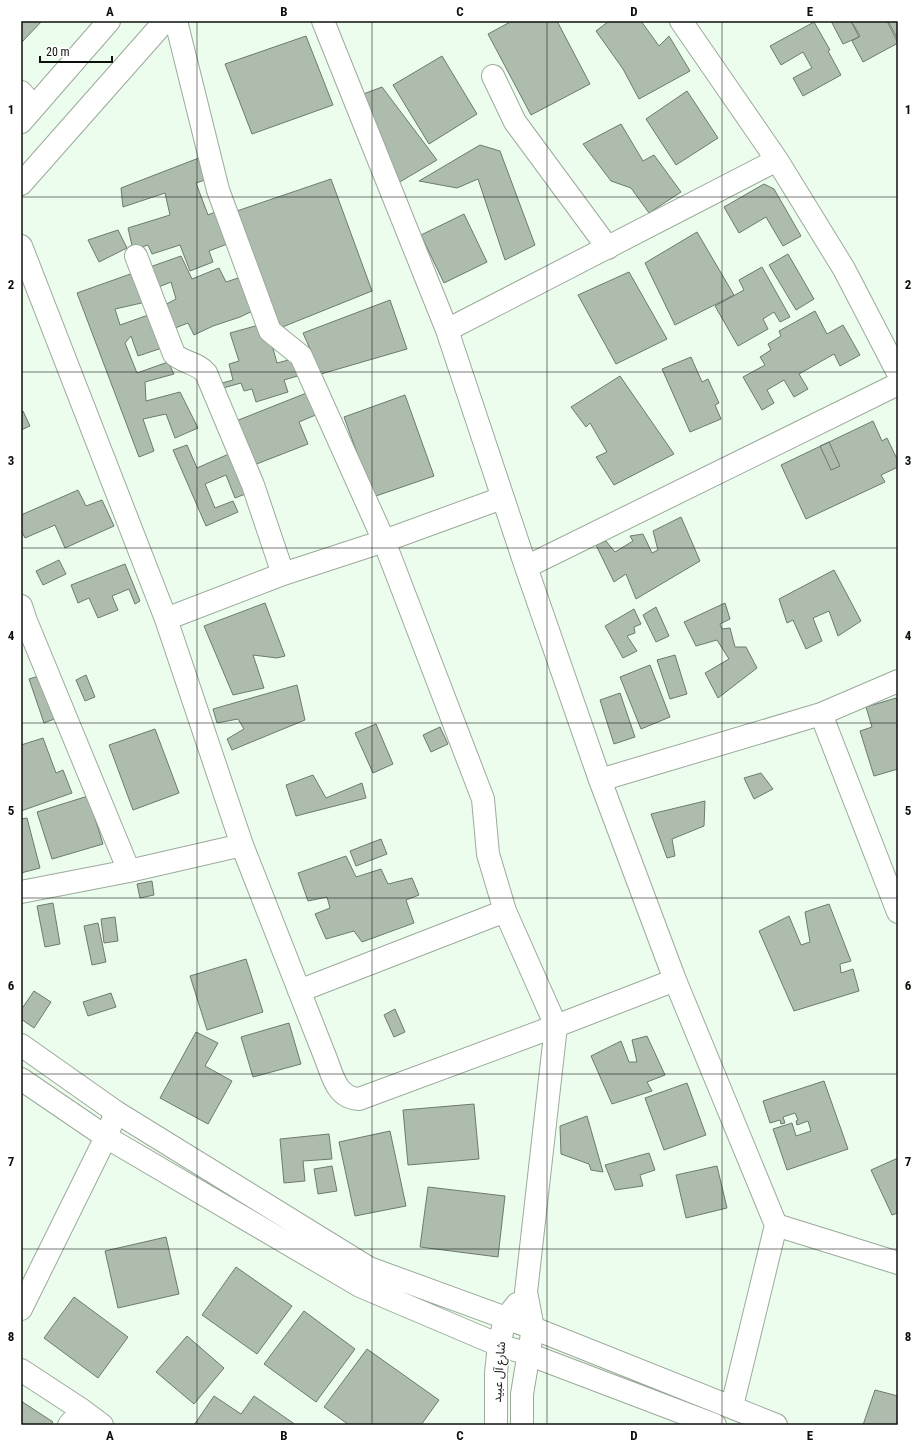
<svg xmlns="http://www.w3.org/2000/svg" width="919" height="1446" font-family="'Roboto Condensed','Noto Sans Arabic',sans-serif">
<style>
.building{fill:#adbcad;stroke:#6c7b6d}
.lines{fill:none;stroke-linecap:round;stroke-linejoin:round}
.minor-casing{stroke:#9baa9b;stroke-width:24}
.tertiary-casing{stroke:#9baa9b;stroke-width:24}
.primary-casing{stroke:#9baa9b;stroke-width:24}
.minor{stroke:#fff;stroke-width:22}
.tertiary{stroke:#fff;stroke-width:22}
.primary{stroke:#fff;stroke-width:22}
.grid{fill:none;stroke:#0b100b;stroke-width:1;stroke-opacity:0.55}
.labels{text-anchor:middle;stroke-width:3.5;stroke-linejoin:round;paint-order:stroke}
.street-label{font-size:12px;fill:#0b100b;stroke:#fff}
.neatline{fill:none;stroke:#0b100b;stroke-width:1.5}
.grid-label{font-size:13px;text-anchor:middle;font-weight:bold;fill:#0b100b}
</style>
<rect width="100%" height="100%" fill="#edfded"/>
<!-- building -->
<path class="building" d="M21,21h21l-21,22z
M512,21h45l33,63 -59,31 -43,-81z
M609,21h32l18,25 10,-10 21,35 -51,28 -16,-30 -27,-38z
M831,21h20l8,16 -16,7z
M851,21h36l11,22 -35,19 -11,-21 8,-5z
M888,21h10v19z
M814,22l16,28 -2,1 13,24 -38,21 -10,-18 19,-10 -9,-16 -22,13 -11,-19z
M306,36l27,69 -81,29 -27,-70z
M442,56l35,58 -48,30 -36,-59z
M382,87l55,73 -39,23 -40,-87z
M687,91l31,47 -42,27 -30,-46z
M621,124l22,37 11,-6 27,37 -32,21 -18,-25 -20,-7 -28,-37z
M480,145l20,6 35,94 -30,15 -27,-81 -21,9 -38,-7z
M204,156l7,22 -15,5 12,32 14,-6 13,32 -26,10 4,11 -23,9 -10,-26 -28,9 -4,-9 -15,5 -5,-22 42,-13 -5,-22 -42,14 -2,-19z
M331,179l41,112 -97,39 -47,-116z
M764,184l10,5 27,47 -18,10 -17,-29 -27,16 -15,-26z
M464,214l23,48 -43,21 -23,-48z
M118,230l9,18 -28,14 -11,-22z
M697,232l37,63 -59,30 -30,-62z
M788,254l26,45 -18,11 -27,-45z
M181,256l11,23 27,-11 7,14 21,-7 12,33 -19,9 -27,9 -19,9 -6,-12 -18,7 -9,-23 15,-8 -5,-17 -15,6 -9,-20z
M762,267l28,50 -10,5 -6,-10 -11,7 5,10 -30,17 -23,-40 29,-16 -5,-10z
M136,272l10,30 -31,7 5,16 31,-11 11,34 -24,8 -7,-20 -6,7 12,30 31,-11 6,12 -29,8 1,19 34,-9 18,36 -23,10 -9,-24 -23,5 11,32 -15,6 -62,-164z
M629,272l38,67 -51,25 -38,-69z
M390,300l17,49 -86,25 -18,-41z
M815,311l12,23 16,-9 17,30 -20,11 -6,-12 -35,20 9,15 -14,8 -10,-17 -17,10 7,13 -12,7 -19,-33 22,-12 -5,-8 11,-7 -3,-6 13,-8 -2,-5z
M266,323l11,40 19,-5 5,17 -17,5 4,12 -32,10 -4,-13 -8,2 -3,-8 -25,7 -1,-5 18,-5 -4,-16 10,-3 -9,-28z
M691,357l11,25 6,-3 11,24 -4,2 6,14 -31,13 -28,-63z
M620,376l54,78 -60,31 -18,-28 11,-5 -17,-29 -4,4 -15,-20z
M309,392l9,22 -19,8 9,22 -54,21 -18,-44z
M405,395l29,81 -61,21 -29,-80z
M23,411l7,15 -9,4v-18z
M873,421l9,20 5,-3 11,23v6l-17,8 4,7 -79,37 -25,-54z
M829,442l11,24 -9,4 -11,-24z
M187,445l10,23 34,-15 17,40 -13,5 -9,-23 -21,9 10,24 18,-7 5,11 -32,14 -33,-76z
M78,490l8,16 16,-6 12,26 -49,22 -10,-23 -30,13 -4,-8v-15z
M681,517l19,44 -64,38 -10,-25 -12,8 -18,-37 10,-4 9,11 18,-11 -3,-5 13,-2 9,19 6,-3 -5,-19z
M59,560l7,14 -23,11 -7,-14z
M125,564l15,37 -5,3 -6,-15 -17,7 6,14 -20,8 -9,-20 -11,5 -7,-18z
M834,570l27,51 -23,15 -9,-25 -16,7 9,23 -16,8 -13,-29 -6,3 -8,-24z
M265,603l20,53 -8,2 -24,-3 11,33 -31,7 -29,-69z
M725,603l5,16 -10,5 2,5 8,-1 5,19h11l11,21 -39,30 -13,-25 24,-14 -12,-19 -21,6 -12,-24z
M656,607l13,29 -13,6 -13,-27z
M634,609l7,15 -7,3 1,6 -8,3 10,15 -14,7 -18,-32z
M675,655l12,39 -17,5 -13,-39z
M650,665l20,52 -29,12 -21,-52z
M42,675l15,43 -13,5 -15,-44z
M86,675l9,22 -10,4 -9,-21z
M297,685l8,35 -73,30 -5,-11 17,-10 -6,-10 -21,4 -4,-14z
M620,693l15,44 -21,7 -14,-44z
M896,698l2,6v65l-24,7 -14,-45 12,-4 -6,-20z
M376,724l17,40 -20,9 -18,-40z
M440,727l8,17 -17,8 -8,-17z
M155,729l24,64 -46,17 -24,-65z
M43,738l13,35 7,-3 9,23 -51,18v-66z
M761,773l12,16 -19,10 -10,-21z
M313,775l13,23 36,-15 4,15 -70,18 -10,-31z
M88,796l15,48 -51,15 -15,-47z
M705,801l-1,25 -32,13 3,17 -8,2 -16,-44z
M27,818l13,50 -19,5v-54z
M381,839l6,15 -31,12 -6,-15z
M346,856l10,21 25,-8 7,15 24,-6 7,17 -13,5 8,23 -52,19 -8,-11 -28,8 -11,-25 15,-6 -3,-11 -19,4 -10,-28z
M152,881l2,14 -14,3 -3,-14z
M53,903l7,41 -15,3 -8,-41z
M829,904l22,57 -11,3 1,9 12,-4 6,22 -65,20 -35,-80 30,-15 12,29 9,-3 -5,-30z
M115,917l3,24 -14,2 -3,-24z
M98,923l8,39 -14,3 -8,-39z
M246,959l17,53 -56,18 -17,-54z
M34,991l17,11 -17,26 -13,-9v-9z
M111,993l5,14 -28,9 -5,-14z
M395,1009l10,23 -11,5 -10,-22z
M289,1023l12,41 -48,13 -12,-40z
M196,1032l22,11 -13,23 27,15 -24,43 -48,-26z
M647,1036l18,39 -18,7 5,9 -40,13 -21,-48 30,-15 8,21h8l-5,-22z
M824,1081l24,68 -61,21 -14,-41 19,-6 4,13 15,-5 -3,-10 -11,4 -1,-4 2,-1 -3,-7 -12,4 2,6 -4,1 -1,-4 -10,3 -7,-22z
M687,1083l19,52 -42,15 -19,-52z
M474,1104l5,55 -71,6 -5,-55z
M587,1116l16,56 -12,-2 -2,-6 -28,-10 -1,-28z
M390,1131l16,75 -51,10 -16,-74z
M329,1134l3,25 -29,2 2,20 -21,2 -4,-44z
M649,1153l6,17 -15,5 3,11 -28,4 -10,-25z
M898,1158v55l-6,2 -21,-45z
M332,1166l5,25 -19,3 -4,-25z
M717,1166l10,42 -41,10 -10,-43z
M428,1187l77,9 -7,61 -78,-10z
M166,1237l13,57 -61,14 -13,-57z
M236,1267l56,39 -35,48 -55,-39z
M74,1297l54,40 -30,41 -54,-40z
M304,1311l51,38 -39,53 -52,-38z
M187,1336l37,32 -30,36 -38,-32z
M367,1349l72,51 -18,25h-72l-25,-18z
M875,1390l23,6v29h-35z
M214,1396l27,18 13,-18 42,29h-102z
M21,1401l32,21 -3,3h-29z"/>
<g class="lines">
<!-- minor casing -->
<g class="minor-casing">
<path id="minor" d="M176,21l42,169 52,141 31,25 83,185 99,258 5,55 17,57 51,115 -30,266 7,36 -11,66v31
M323,21l124,309 79,237 74,213 75,200 101,245 -44,181
M681,21l96,139 67,109 54,104
M493,76l22,46 93,126
M21,92l13,15
M21,246l145,373 76,226 84,214c7,18 11,39 33,40l197,-73 119,-46
M136,256l38,98c9,9 24,9 32,19l47,112 30,89
M447,330l330,-170
M526,567l372,-183
M21,606l5,15 103,250
M166,619l117,-45 101,-33 118,-43
M821,714l77,198
M600,780l221,-66 77,-33
M21,892l108,-21 113,-26
M299,991l206,-80
M776,1225l122,38
M21,1309l85,-172 10,-25
M21,1370l61,40 20,15
M69,1425l13,-15
M496,1425v-52l3,-28 6,-26 12,-15"/>
</g>
<!-- tertiary casing -->
<g class="tertiary-casing">
<path id="tertiary" d="M21,1045l95,67 253,156 164,60 243,97
M21,1079l85,58 254,149 139,59 29,9 187,71"/>
</g>
<!-- primary casing -->
<g class="primary-casing">
<path id="primary" d="M21,122l88,-101
M21,184l144,-163"/>
</g>
<!-- minor -->
<use href="#minor" class="minor"/>
<!-- tertiary -->
<use href="#tertiary" class="tertiary"/>
<!-- primary -->
<use href="#primary" class="primary"/>
</g>
<!-- grid -->
<path class="grid" d="M197,21v1404M372,21v1404M547,21v1404M722,21v1404M21,197h877M21,372h877M21,548h877M21,723h877M21,898h877M21,1074h877M21,1249h877"/>
<g class="labels">
<!-- street labels -->
<g class="street-label">
<text transform="translate(499 1372) rotate(-86)" y="4">شارع آل عبيد</text>
</g>
</g>
<!-- border -->
<rect width="919" height="1446" fill="none" stroke="#ffffff" stroke-width="44"/>
<!-- scale -->
<path d="M40 56v6h72v-6" fill="none" stroke="#0b100b" stroke-width="2"/>
<text x="46" y="56" font-size="12" fill="#0b100b" stroke="#ffffff" stroke-width="3" paint-order="stroke">20 m</text>
<rect x="22" y="22" width="875" height="1402" class="neatline"/>
<g class="grid-label">
<text x="110" y="16">A</text>
<text x="284" y="16">B</text>
<text x="460" y="16">C</text>
<text x="634" y="16">D</text>
<text x="810" y="16">E</text>
<text x="11" y="114">1</text>
<text x="908" y="114">1</text>
<text x="11" y="289">2</text>
<text x="908" y="289">2</text>
<text x="11" y="465">3</text>
<text x="908" y="465">3</text>
<text x="11" y="640">4</text>
<text x="908" y="640">4</text>
<text x="11" y="815">5</text>
<text x="908" y="815">5</text>
<text x="11" y="990">6</text>
<text x="908" y="990">6</text>
<text x="11" y="1166">7</text>
<text x="908" y="1166">7</text>
<text x="11" y="1341">8</text>
<text x="908" y="1341">8</text>
<text x="110" y="1440">A</text>
<text x="284" y="1440">B</text>
<text x="460" y="1440">C</text>
<text x="634" y="1440">D</text>
<text x="810" y="1440">E</text>
</g>
</svg>
